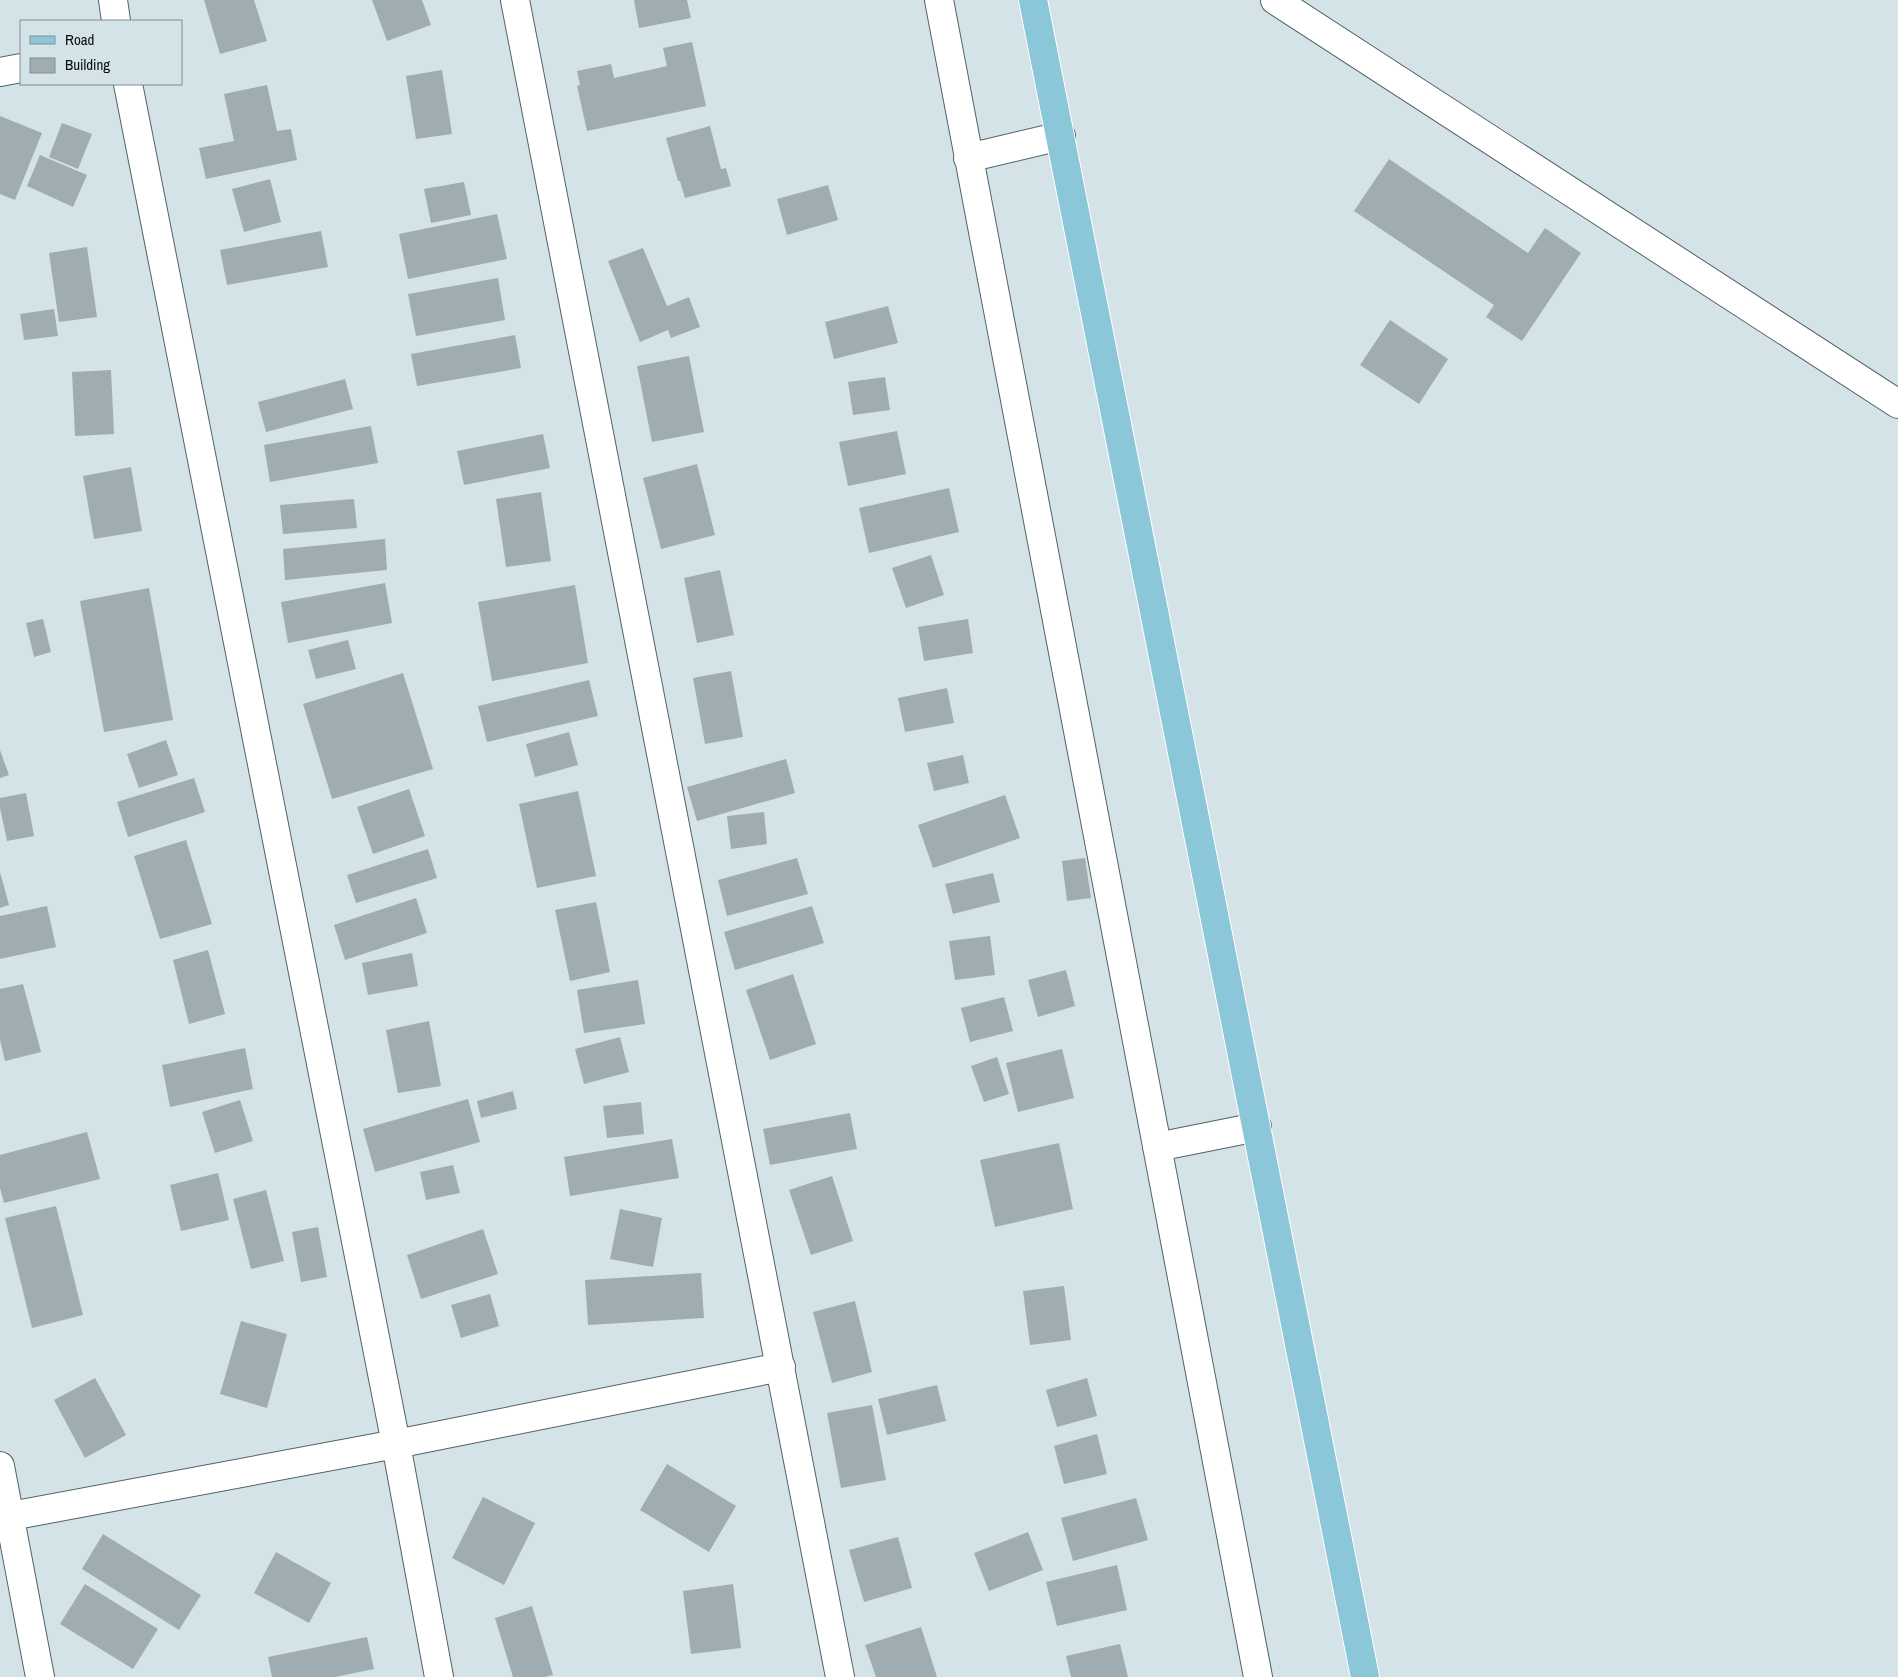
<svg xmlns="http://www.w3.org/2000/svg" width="1898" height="1677" font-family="'Archivo Narrow',sans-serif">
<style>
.building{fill:#9fadb3}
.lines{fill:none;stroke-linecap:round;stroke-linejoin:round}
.minor-casing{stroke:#546166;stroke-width:30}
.major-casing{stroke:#fff;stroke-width:30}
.minor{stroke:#fff;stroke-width:28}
.major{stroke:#8bc6d9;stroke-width:28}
</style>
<rect width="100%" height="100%" fill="#d4e3e8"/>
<!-- building -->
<path class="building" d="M204,0h50l13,41 -47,13z
M372,0h50l9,25 -44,16z
M634,0h53l4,18 -52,10z
M692,42l14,64 -119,25 -10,-45 3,-1 -3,-14 34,-7 3,14 53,-12 -4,-18z
M442,70l10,64 -36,5 -10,-63z
M267,85l10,46 14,-2 6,31 -91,19 -7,-31 35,-7 -10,-47z
M0,116l42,17 -27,67 -15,-6z
M62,123l30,11 -14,35 -29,-12z
M710,126l11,43 5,-1 5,18 -46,12 -5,-17h-2l-12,-43z
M40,155l47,20 -14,32 -46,-21z
M1389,159l139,94 17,-25 36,25 -59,88 -36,-24 8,-12 -140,-94z
M270,179l11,43 -37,10 -12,-43z
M464,182l7,33 -40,8 -7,-34z
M828,185l10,35 -51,15 -10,-36z
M497,214l10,45 -99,20 -9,-45z
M321,231l7,36 -101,18 -7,-35z
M87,247l10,70 -38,5 -10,-69z
M643,248l24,58 22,-9 11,30 -29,11 -3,-8 -28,12 -32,-81z
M498,278l7,42 -89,16 -8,-42z
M888,306l10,37 -64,16 -9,-37z
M54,309l4,27 -34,4 -4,-26z
M1390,320l58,39 -29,45 -59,-39z
M515,335l6,33 -104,18 -6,-32z
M689,356l15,76 -52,10 -15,-76z
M111,370l3,64 -39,2 -3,-64z
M885,377l5,33 -37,5 -5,-33z
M345,379l8,30 -87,23 -8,-30z
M371,426l7,37 -108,19 -6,-37z
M897,431l9,43 -58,12 -9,-44z
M543,434l7,34 -86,17 -7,-34z
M697,464l18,71 -54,14 -18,-71z
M131,467l11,64 -48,8 -11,-63z
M949,488l10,44 -90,21 -10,-45z
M541,492l10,69 -45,6 -10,-68z
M354,499l3,29 -74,6 -3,-29z
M385,539l2,31 -102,10 -2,-31z
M931,555l13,40 -38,13 -14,-40z
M720,570l14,65 -37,8 -13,-65z
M385,583l7,40 -104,20 -7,-41z
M575,585l13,78 -96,18 -14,-79z
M149,588l24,132 -69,12 -24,-131z
M43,619l8,33 -17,5 -8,-34z
M968,619l5,34 -49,8 -6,-34z
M348,640l8,29 -40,10 -8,-29z
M731,671l12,66 -38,7 -12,-66z
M403,673l30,96 -101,30 -29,-95z
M589,680l9,36 -111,26 -9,-36z
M947,688l7,35 -49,9 -7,-34z
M569,732l9,33 -43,12 -9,-33z
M166,740l12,35 -39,13 -12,-34z
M0,750l9,25 -9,3z
M963,755l6,28 -35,8 -7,-28z
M786,759l9,34 -98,28 -10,-34z
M194,778l11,34 -77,25 -11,-35z
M409,789l16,47 -52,18 -16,-47z
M578,791l18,85 -59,12 -18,-84z
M26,793l8,43 -27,5 -7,-33v-10z
M1005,795l15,43 -87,30 -15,-43z
M764,812l3,32 -36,5 -4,-33z
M186,840l26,84 -52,15 -26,-83z
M428,849l9,29 -81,25 -9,-28z
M797,858l11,36 -81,22 -9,-36z
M1085,858l6,40 -24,3 -5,-40z
M0,872l9,33 -9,3z
M993,873l7,29 -47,12 -8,-30z
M416,898l11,35 -82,27 -11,-35z
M596,902l14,70 -40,9 -15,-71z
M47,906l9,41 -56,12v-43z
M812,906l12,37 -89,27 -11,-38z
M990,936l5,39 -40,5 -6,-39z
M208,950l17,64 -36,10 -16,-64z
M412,953l6,33 -50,9 -6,-32z
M1066,970l9,36 -37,11 -10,-37z
M793,974l23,70 -46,16 -24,-70z
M638,980l7,44 -61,9 -7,-43z
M23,984l18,68 -36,9 -5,-21v-51z
M1004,997l9,34 -43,11 -9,-34z
M429,1021l12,65 -43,7 -12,-63z
M620,1037l9,35 -45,12 -9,-35z
M245,1048l8,41 -83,18 -8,-42z
M1062,1049l12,49 -56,14 -12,-49z
M997,1057l12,37 -25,8 -13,-36z
M513,1091l4,18 -36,9 -4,-17z
M468,1099l12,43 -105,30 -12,-43z
M240,1100l13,41 -38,12 -13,-41z
M641,1102l3,32 -37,4 -4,-32z
M850,1113l7,36 -87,16 -7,-36z
M87,1132l13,47 -96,24 -4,-15v-33z
M672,1139l7,39 -109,18 -6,-39z
M1059,1143l14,66 -78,18 -15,-67z
M453,1165l7,28 -34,7 -6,-28z
M218,1173l11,47 -48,11 -11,-46z
M832,1176l21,65 -42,14 -22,-65z
M266,1190l18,71 -33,8 -18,-70z
M56,1206l27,109 -51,13 -27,-110z
M620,1209l42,9 -9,49 -43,-8z
M318,1227l9,50 -26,5 -9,-50z
M483,1229l15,45 -77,25 -14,-44z
M701,1273l3,45 -116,7 -3,-45z
M1064,1286l7,54 -41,5 -7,-54z
M490,1294l9,32 -38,12 -10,-33z
M855,1301l17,71 -40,11 -19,-71z
M241,1321l46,13 -20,74 -47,-14z
M95,1378l31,57 -41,23 -31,-58z
M1087,1378l10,38 -40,11 -11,-37z
M937,1385l9,36 -59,14 -9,-36z
M872,1405l14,75 -45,8 -14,-75z
M1097,1434l10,40 -43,10 -10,-38z
M667,1464l69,42 -27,46 -69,-42z
M483,1497l52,26 -31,62 -52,-27z
M1136,1498l12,42 -75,21 -12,-43z
M1028,1532l15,38 -54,21 -15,-38z
M103,1534l98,61 -22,35 -97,-61z
M898,1537l14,51 -48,14 -15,-52z
M276,1552l55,31 -22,40 -55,-30z
M1117,1565l10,45 -70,16 -11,-44z
M85,1584l73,45 -25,40 -73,-45z
M733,1584l8,64 -50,6 -8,-63z
M532,1606l21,69 -8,2h-32l-18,-59z
M921,1627l16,50h-61l-11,-32z
M367,1637l7,32 -39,8h-63l-4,-20z
M1120,1644l8,33h-57l-5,-21z"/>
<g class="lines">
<!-- minor casing -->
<g class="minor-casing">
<path id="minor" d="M113,0l3,21
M515,0l325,1677
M939,0l319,1677
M1275,0l623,404
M0,72l21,-4
M128,84l268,1360 43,233
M968,158l93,-22
M1157,1147l100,-20
M0,1466l40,211
M0,1518l396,-74 385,-77"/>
</g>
<!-- major casing -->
<g class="major-casing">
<path id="major" d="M1033,0l332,1677"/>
</g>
<!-- minor -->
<use href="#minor" class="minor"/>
<!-- major -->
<use href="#major" class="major"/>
</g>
<!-- legend -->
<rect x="20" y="20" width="162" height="65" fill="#d4e3e8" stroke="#838e92"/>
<rect x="30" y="36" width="25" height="8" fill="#8bc6d9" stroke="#838e92"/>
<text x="65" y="45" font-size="15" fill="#0a0f11">Road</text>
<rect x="30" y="58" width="25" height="15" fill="#9fadb3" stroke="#838e92"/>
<text x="65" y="70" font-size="15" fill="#0a0f11">Building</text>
</svg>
